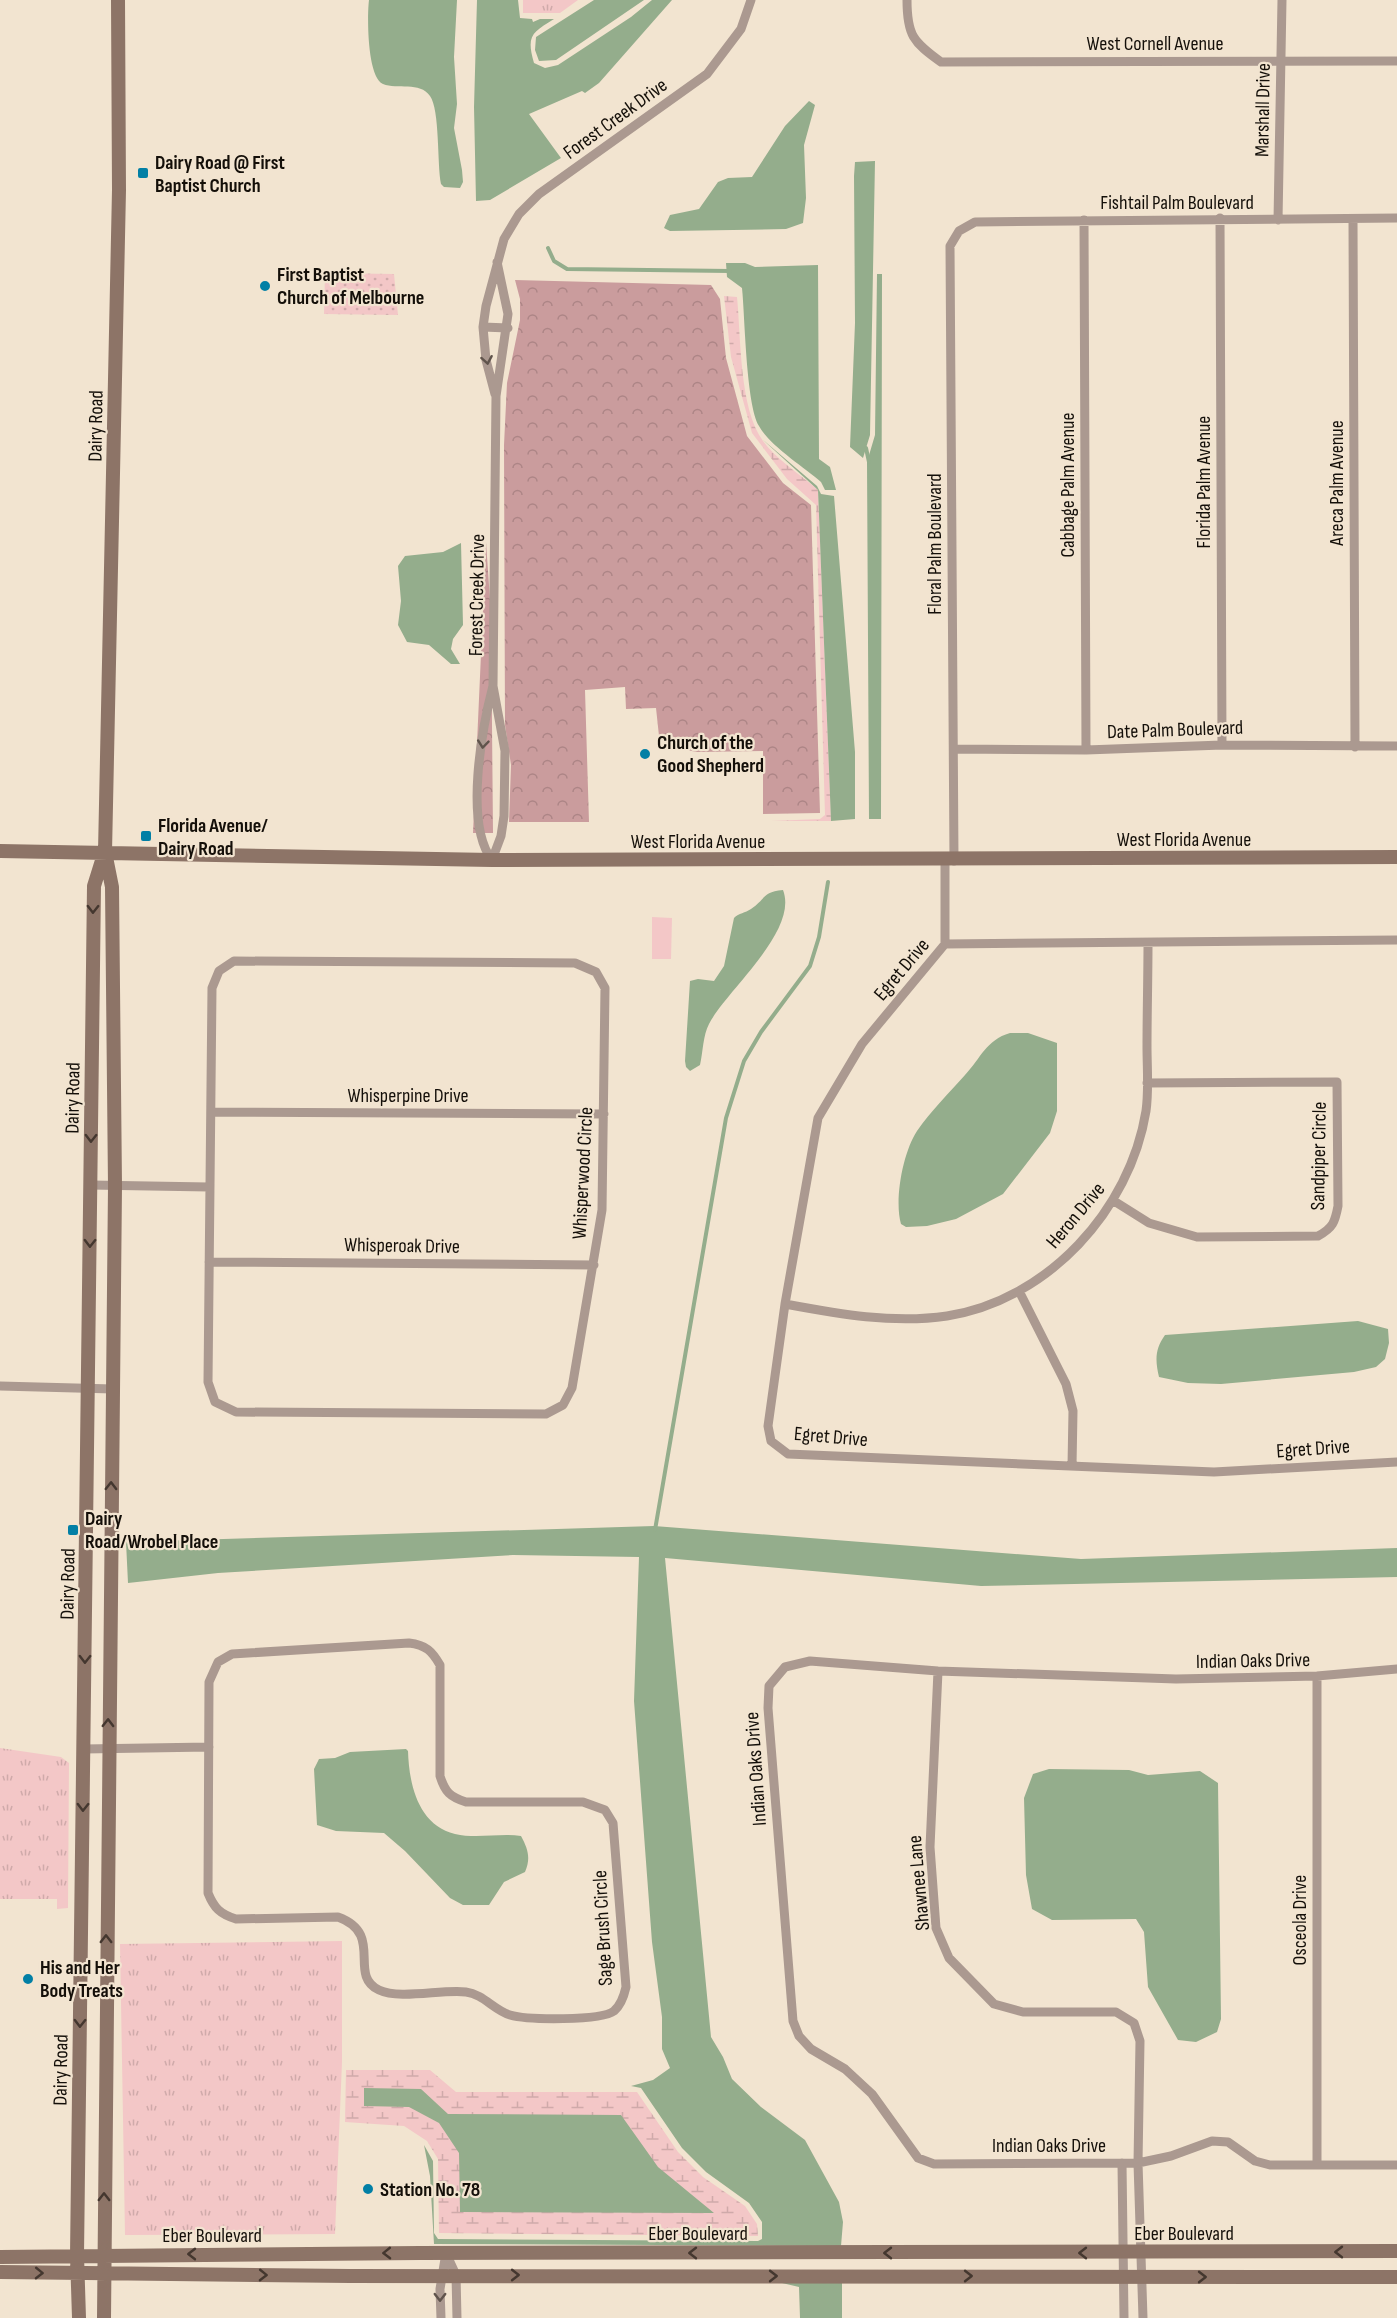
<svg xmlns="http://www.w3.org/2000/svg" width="1397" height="2318" font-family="'Sofia Sans Condensed',sans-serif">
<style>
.grass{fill:url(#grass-tufts)}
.forest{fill:url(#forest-crowns)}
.wetland{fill:url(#wetland-marsh)}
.park{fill:url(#park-dots)}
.pitch{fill:#f3c7c7}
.water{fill:#94ad8c}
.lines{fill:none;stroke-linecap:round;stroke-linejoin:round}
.stream{stroke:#94ad8c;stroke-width:4}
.street{stroke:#ab9990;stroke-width:9}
.secondary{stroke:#8d7467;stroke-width:14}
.oneway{stroke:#60544c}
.oneway2{stroke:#44372f}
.poi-dot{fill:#027fa5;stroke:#f2e4d0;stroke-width:2}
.labels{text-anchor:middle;stroke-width:4.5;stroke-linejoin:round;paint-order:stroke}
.street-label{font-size:20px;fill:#140f09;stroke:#f2e4d0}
.poi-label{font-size:20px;font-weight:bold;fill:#140f09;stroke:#f2e4d0;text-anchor:start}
</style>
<defs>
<pattern id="grass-tufts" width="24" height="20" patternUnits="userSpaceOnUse" patternTransform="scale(1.5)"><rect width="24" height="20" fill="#f3c7c7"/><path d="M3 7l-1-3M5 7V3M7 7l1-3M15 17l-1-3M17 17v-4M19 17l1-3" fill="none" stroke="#cfaaaa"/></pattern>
<pattern id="forest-crowns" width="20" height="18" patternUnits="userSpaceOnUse" patternTransform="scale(1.5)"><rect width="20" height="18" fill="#ca9c9d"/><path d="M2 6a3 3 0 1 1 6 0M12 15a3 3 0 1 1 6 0" fill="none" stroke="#ad8586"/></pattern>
<pattern id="wetland-marsh" width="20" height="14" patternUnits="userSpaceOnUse" patternTransform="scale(1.5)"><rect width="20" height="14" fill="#f3c7c7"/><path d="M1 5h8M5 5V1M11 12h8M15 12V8" fill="none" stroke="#cfaaaa"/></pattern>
<pattern id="park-dots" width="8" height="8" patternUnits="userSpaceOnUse" patternTransform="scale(1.5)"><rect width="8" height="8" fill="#f3c7c7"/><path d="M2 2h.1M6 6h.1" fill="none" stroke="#cfaaaa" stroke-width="1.8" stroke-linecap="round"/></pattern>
</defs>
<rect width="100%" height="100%" fill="#f2e4d0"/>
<!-- grass -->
<path class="grass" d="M523,0h55l-18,13h-37z
M0,1748l61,9 8,6 -1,145 -11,1v-10h-57z
M342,1941v121l-7,172 -210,1 -5,-291z"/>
<!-- forest -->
<path class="forest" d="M515,280l196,5 9,14 6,59 21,78 36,47 28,22 9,308 -57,1v-63l-66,1 -21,-4 -17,-12 -3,-28 -30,1 -1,-22 -40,3 4,132h-80l2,-57 -6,-40 -1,-280 3,-62 13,-63v-21z
M486,542l5,72 2,219h-20z"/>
<!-- wetland -->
<path class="wetland" d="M724,296l13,1c4,40 2,112 26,144 13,18 38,34 55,49l13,331h-60l49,-2 5,-4 -9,-310 -29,-26 -35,-46 -21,-76z
M346,2070h84l26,22h181l41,60 25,25 42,29 12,18 1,12 -319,-3 -1,-74 -11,-18 -23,-15 -59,-4z"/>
<!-- park -->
<path class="park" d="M325,273l69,1 4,41 -74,-1z"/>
<!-- pitch -->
<path class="pitch" d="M652,917l20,1 -1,41h-19z"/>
<!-- water -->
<path class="water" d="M369,0h88l-3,57 3,47 -3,24 8,42 1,12 -3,6 -16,-1 -3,-3c-4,-20 -1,-74 -11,-88 -10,-15 -33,-6 -47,-12 -16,-7 -16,-68 -14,-84z
M477,0h41l2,18 12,1 1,3 7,-3h14c-22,14 -28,16 -20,44l11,5 13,-3 73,-48 21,-17h20l-73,83 -14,10 -3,-2 -53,23 32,44 -71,42 -14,1 -2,-94z
M594,0h50l-88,60 -17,1 -4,-11 1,-13z
M809,101l6,4 -11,40 2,53 -3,25 -17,6 -116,2 -6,-3 6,-13 29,-6 19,-27 10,-4 24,-1 33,-51z
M875,161l-5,274 -7,23 -13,-11 5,-124 -1,-147 1,-14z
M726,263h19l10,4 63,-2 1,194 11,8 6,23h-11l-4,-8c-17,-15 -51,-36 -62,-56 -13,-22 -14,-109 -17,-138l-15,-11z
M877,274h5l-1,545h-12l-2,-357 8,-27z
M762,439l55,47 4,8 13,2 21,256v67l-24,2 -13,-331z
M461,543l2,82 -10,14 -2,10 9,15h-9l-22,-19 -22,-3 -9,-17 3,-24 -3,-35 7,-10 38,-4z
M783,890c16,41 -57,101 -74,134 -6,11 -6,28 -9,41l-10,6 -4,-4 -1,-6 5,-80 8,-2 16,2 10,-15 10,-48c5,-5 11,-5 17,-9 15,-10 11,-17 32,-19z
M1010,1033h18l29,10v68l-7,22 -47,61 -47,25 -29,7 -21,1 -5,-3c-7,-24 2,-72 16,-93 14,-20 32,-38 48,-56 16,-17 21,-35 45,-42z
M1358,1321l30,8 1,14 -4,16 -9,8 -22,5 -133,12 -33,-1 -29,-6c-4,-17 -4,-28 6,-42z
M654,1526l427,33 316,-11v29l-416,9 -316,-28 46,479 12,20 9,22 29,28 44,33 34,62 4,20 -2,24 -407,-2 -4,-68 -6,-31 9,16 1,72 4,6 320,2 4,-2v-17l-13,-19 -43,-31 -24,-24 -41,-60 -10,-2 22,-6 17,-12 -8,-19v-32l-10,-75 -18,-241 5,-144 -126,-2 -295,18 -90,10 -2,-41z
M406,1749l2,2c1,33 10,74 47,83 21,5 45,-1 66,2 7,13 10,22 4,36l-21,10 -15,23h-26l-13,-7 -45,-47 -21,-18 -48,-2 -19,-6 -3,-56 5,-10 16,-1 15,-6z
M1049,1769l80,1 19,5 52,-4 18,12 3,236 -4,13 -21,10 -18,-2 -30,-53 -4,-55 -8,-13 -84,1 -20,-11 -6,-34 -2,-77 9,-24z
M364,2088l57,1 27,25 173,1 37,52 56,46 -254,-1 -1,-59 -20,-30 -30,-16 -45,-1z
M782,2283h60v35h-42l-1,-31z"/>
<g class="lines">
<!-- stream -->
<path class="stream" d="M548,248l6,13 13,8 163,2
M866,448l3,14
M655,1530l71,-412 18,-57 17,-29 49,-66 9,-29 9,-55"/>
<!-- street -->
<path class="street" d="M907,0c0,35 6,42 34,62l456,-1
M1220,218l2,527
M1353,219l2,528
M1084,220l2,530
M1278,220l4,-220
M483,327l25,1
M495,394l-9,-34 -3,-33 3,-21 18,-67 15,-25 20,-20 168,-120 34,-45 10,-29
M493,686c-11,42 -29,138 -1,174l9,-24 3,-20 1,-65 -12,-65 3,-290 12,-82 -11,-52
M954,749l132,1 136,-5 175,1
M945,861v83
M954,861l-4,-615 9,-15 16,-9 422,-4
M1397,940l-452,4 -83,100 -44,74 -33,186 -17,122 3,15 17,13 426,18 183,-10
M234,961l341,2 21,9 9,16 -3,222 -30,178 -9,17 -17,9 -310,-2 -21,-10 -7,-20 4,-394 7,-17z
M211,1112l393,2
M90,1185l119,2
M1114,1201l35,22 48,14 121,-1c15,-8 17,-14 20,-30l-1,-124 -190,1
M209,1262l385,3
M1019,1291l47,93 7,27 -1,55
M785,1304c54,10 108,20 162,12 101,-16 183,-106 199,-205 3,-21 1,-43 1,-64 0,-35 1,-69 1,-104
M0,1386l113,3
M409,1643c17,2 23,8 31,22v111c5,16 10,21 26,26h117l22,8 8,13 13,164c-2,9 -5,18 -12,24 -13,10 -87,9 -104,4 -16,-5 -27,-21 -44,-23 -24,-3 -66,8 -87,-2 -32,-15 6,-56 -41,-73l-102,2c-16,-5 -22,-11 -28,-26l1,-211 9,-20 14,-8z
M1397,1669l-80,7 -141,3 -238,-8 -128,-10 -25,6 -16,19 -1,22 25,313 6,15 12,13 34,20 27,25 46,64 16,6 204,-1 33,-7 41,-15 16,1 27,19 15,4h127
M938,1671l-8,176 6,81 13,30 45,46 29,8h93l18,11 6,18 -2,122 5,155
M84,1749l125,-2
M1122,2163l2,155
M1317,2165v-489
M446,2253l10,22 1,43
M441,2318l-1,-29 6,-36"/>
<!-- secondary -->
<path class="secondary" d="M0,851l492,9 905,-3
M0,2257l420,-4 977,-2
M0,2272l350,4 1047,1
M79,2318l-2,-63 17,-1369 10,-32
M104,2318l11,-1132 -3,-299 -7,-35 14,-662 -1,-190"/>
</g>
<!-- one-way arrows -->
<defs><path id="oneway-chevron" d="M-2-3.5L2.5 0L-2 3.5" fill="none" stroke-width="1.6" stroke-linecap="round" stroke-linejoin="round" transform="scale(1.5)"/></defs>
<g class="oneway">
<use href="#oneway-chevron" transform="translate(487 360) rotate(80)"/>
<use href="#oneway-chevron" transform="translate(483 744) rotate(96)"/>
<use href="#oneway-chevron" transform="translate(440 2297) rotate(90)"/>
</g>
<g class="oneway2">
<use href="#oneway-chevron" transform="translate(93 909) rotate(91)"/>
<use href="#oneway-chevron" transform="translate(91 1138) rotate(91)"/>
<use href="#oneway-chevron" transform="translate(90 1243) rotate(91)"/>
<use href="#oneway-chevron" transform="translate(111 1486) rotate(-89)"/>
<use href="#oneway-chevron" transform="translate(85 1659) rotate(91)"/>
<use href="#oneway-chevron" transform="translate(108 1723) rotate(-89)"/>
<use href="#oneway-chevron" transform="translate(83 1807) rotate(91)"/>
<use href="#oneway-chevron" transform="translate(106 1939) rotate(-90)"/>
<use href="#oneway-chevron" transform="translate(80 2023) rotate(91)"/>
<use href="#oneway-chevron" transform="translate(104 2197) rotate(-90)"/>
<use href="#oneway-chevron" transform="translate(1339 2252) rotate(180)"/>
<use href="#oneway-chevron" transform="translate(387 2253) rotate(179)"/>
<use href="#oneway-chevron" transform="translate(693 2253) rotate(180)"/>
<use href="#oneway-chevron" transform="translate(888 2253) rotate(180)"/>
<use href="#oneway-chevron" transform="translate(1083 2253) rotate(180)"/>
<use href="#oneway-chevron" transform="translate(192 2254) rotate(180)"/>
<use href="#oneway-chevron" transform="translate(39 2273) rotate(1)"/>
<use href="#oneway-chevron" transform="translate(263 2275) rotate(1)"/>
<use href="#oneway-chevron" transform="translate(515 2275)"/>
<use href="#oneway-chevron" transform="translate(773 2276)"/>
<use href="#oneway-chevron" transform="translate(968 2276)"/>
<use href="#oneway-chevron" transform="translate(1202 2277)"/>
</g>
<!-- markers -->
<g class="poi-dot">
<rect x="137" y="167" width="12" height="12" rx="3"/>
<circle cx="265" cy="286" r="6"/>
<circle cx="645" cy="754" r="6"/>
<rect x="140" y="830" width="12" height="12" rx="3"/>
<rect x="67" y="1524" width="12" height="12" rx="3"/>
<circle cx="28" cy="1979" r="6"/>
<circle cx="368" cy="2189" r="6"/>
</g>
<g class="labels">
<!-- street labels -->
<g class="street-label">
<text x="1155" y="50">West Cornell Avenue</text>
<text transform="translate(1262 110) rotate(-89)" y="7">Marshall Drive</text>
<text transform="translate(615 118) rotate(-36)" y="7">Forest Creek Drive</text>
<text x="1177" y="209">Fishtail Palm Boulevard</text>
<text transform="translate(95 426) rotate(-89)" y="7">Dairy Road</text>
<text transform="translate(1203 482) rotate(-90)" y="7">Florida Palm Avenue</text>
<text transform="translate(1336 483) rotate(-90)" y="7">Areca Palm Avenue</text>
<text transform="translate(1067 485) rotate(-90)" y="7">Cabbage Palm Avenue</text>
<text transform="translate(934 544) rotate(-90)" y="7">Floral Palm Boulevard</text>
<text transform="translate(476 595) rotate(-89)" y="7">Forest Creek Drive</text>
<text transform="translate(1175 729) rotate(-2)" y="7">Date Palm Boulevard</text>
<text x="1184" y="846">West Florida Avenue</text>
<text x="698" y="848">West Florida Avenue</text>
<text transform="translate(901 969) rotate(-50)" y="7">Egret Drive</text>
<text x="408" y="1102">Whisperpine Drive</text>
<text transform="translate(72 1098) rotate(-89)" y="7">Dairy Road</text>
<text transform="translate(1318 1156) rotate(-89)" y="7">Sandpiper Circle</text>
<text transform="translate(582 1173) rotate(-87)" y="7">Whisperwood Circle</text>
<text transform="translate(1075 1215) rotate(-50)" y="7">Heron Drive</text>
<text transform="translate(402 1245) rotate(1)" y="7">Whisperoak Drive</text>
<text transform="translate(831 1436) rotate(5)" y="7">Egret Drive</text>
<text transform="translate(1313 1448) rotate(-4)" y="7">Egret Drive</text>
<text transform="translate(67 1584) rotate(-89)" y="7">Dairy Road</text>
<text transform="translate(1253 1660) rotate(-1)" y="7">Indian Oaks Drive</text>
<text transform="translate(755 1769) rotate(-94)" y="7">Indian Oaks Drive</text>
<text transform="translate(918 1883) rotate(-95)" y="7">Shawnee Lane</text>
<text transform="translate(1299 1920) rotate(-90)" y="7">Osceola Drive</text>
<text transform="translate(602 1928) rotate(-93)" y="7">Sage Brush Circle</text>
<text transform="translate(60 2070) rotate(-89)" y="7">Dairy Road</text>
<text x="1049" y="2152">Indian Oaks Drive</text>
<text x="698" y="2240">Eber Boulevard</text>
<text x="1184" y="2240">Eber Boulevard</text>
<text x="212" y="2242">Eber Boulevard</text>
</g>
<!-- poi labels -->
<g class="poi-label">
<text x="155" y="169">Dairy Road @ First<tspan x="155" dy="23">Baptist Church</tspan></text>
<text x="277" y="281">First Baptist<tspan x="277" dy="23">Church of Melbourne</tspan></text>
<text x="657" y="749">Church of the<tspan x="657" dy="23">Good Shepherd</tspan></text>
<text x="158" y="832">Florida Avenue/<tspan x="158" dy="23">Dairy Road</tspan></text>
<text x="85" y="1525">Dairy<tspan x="85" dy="23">Road/Wrobel Place</tspan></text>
<text x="40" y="1974">His and Her<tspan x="40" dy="23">Body Treats</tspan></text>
<text x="380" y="2196">Station No. 78</text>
</g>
</g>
</svg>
